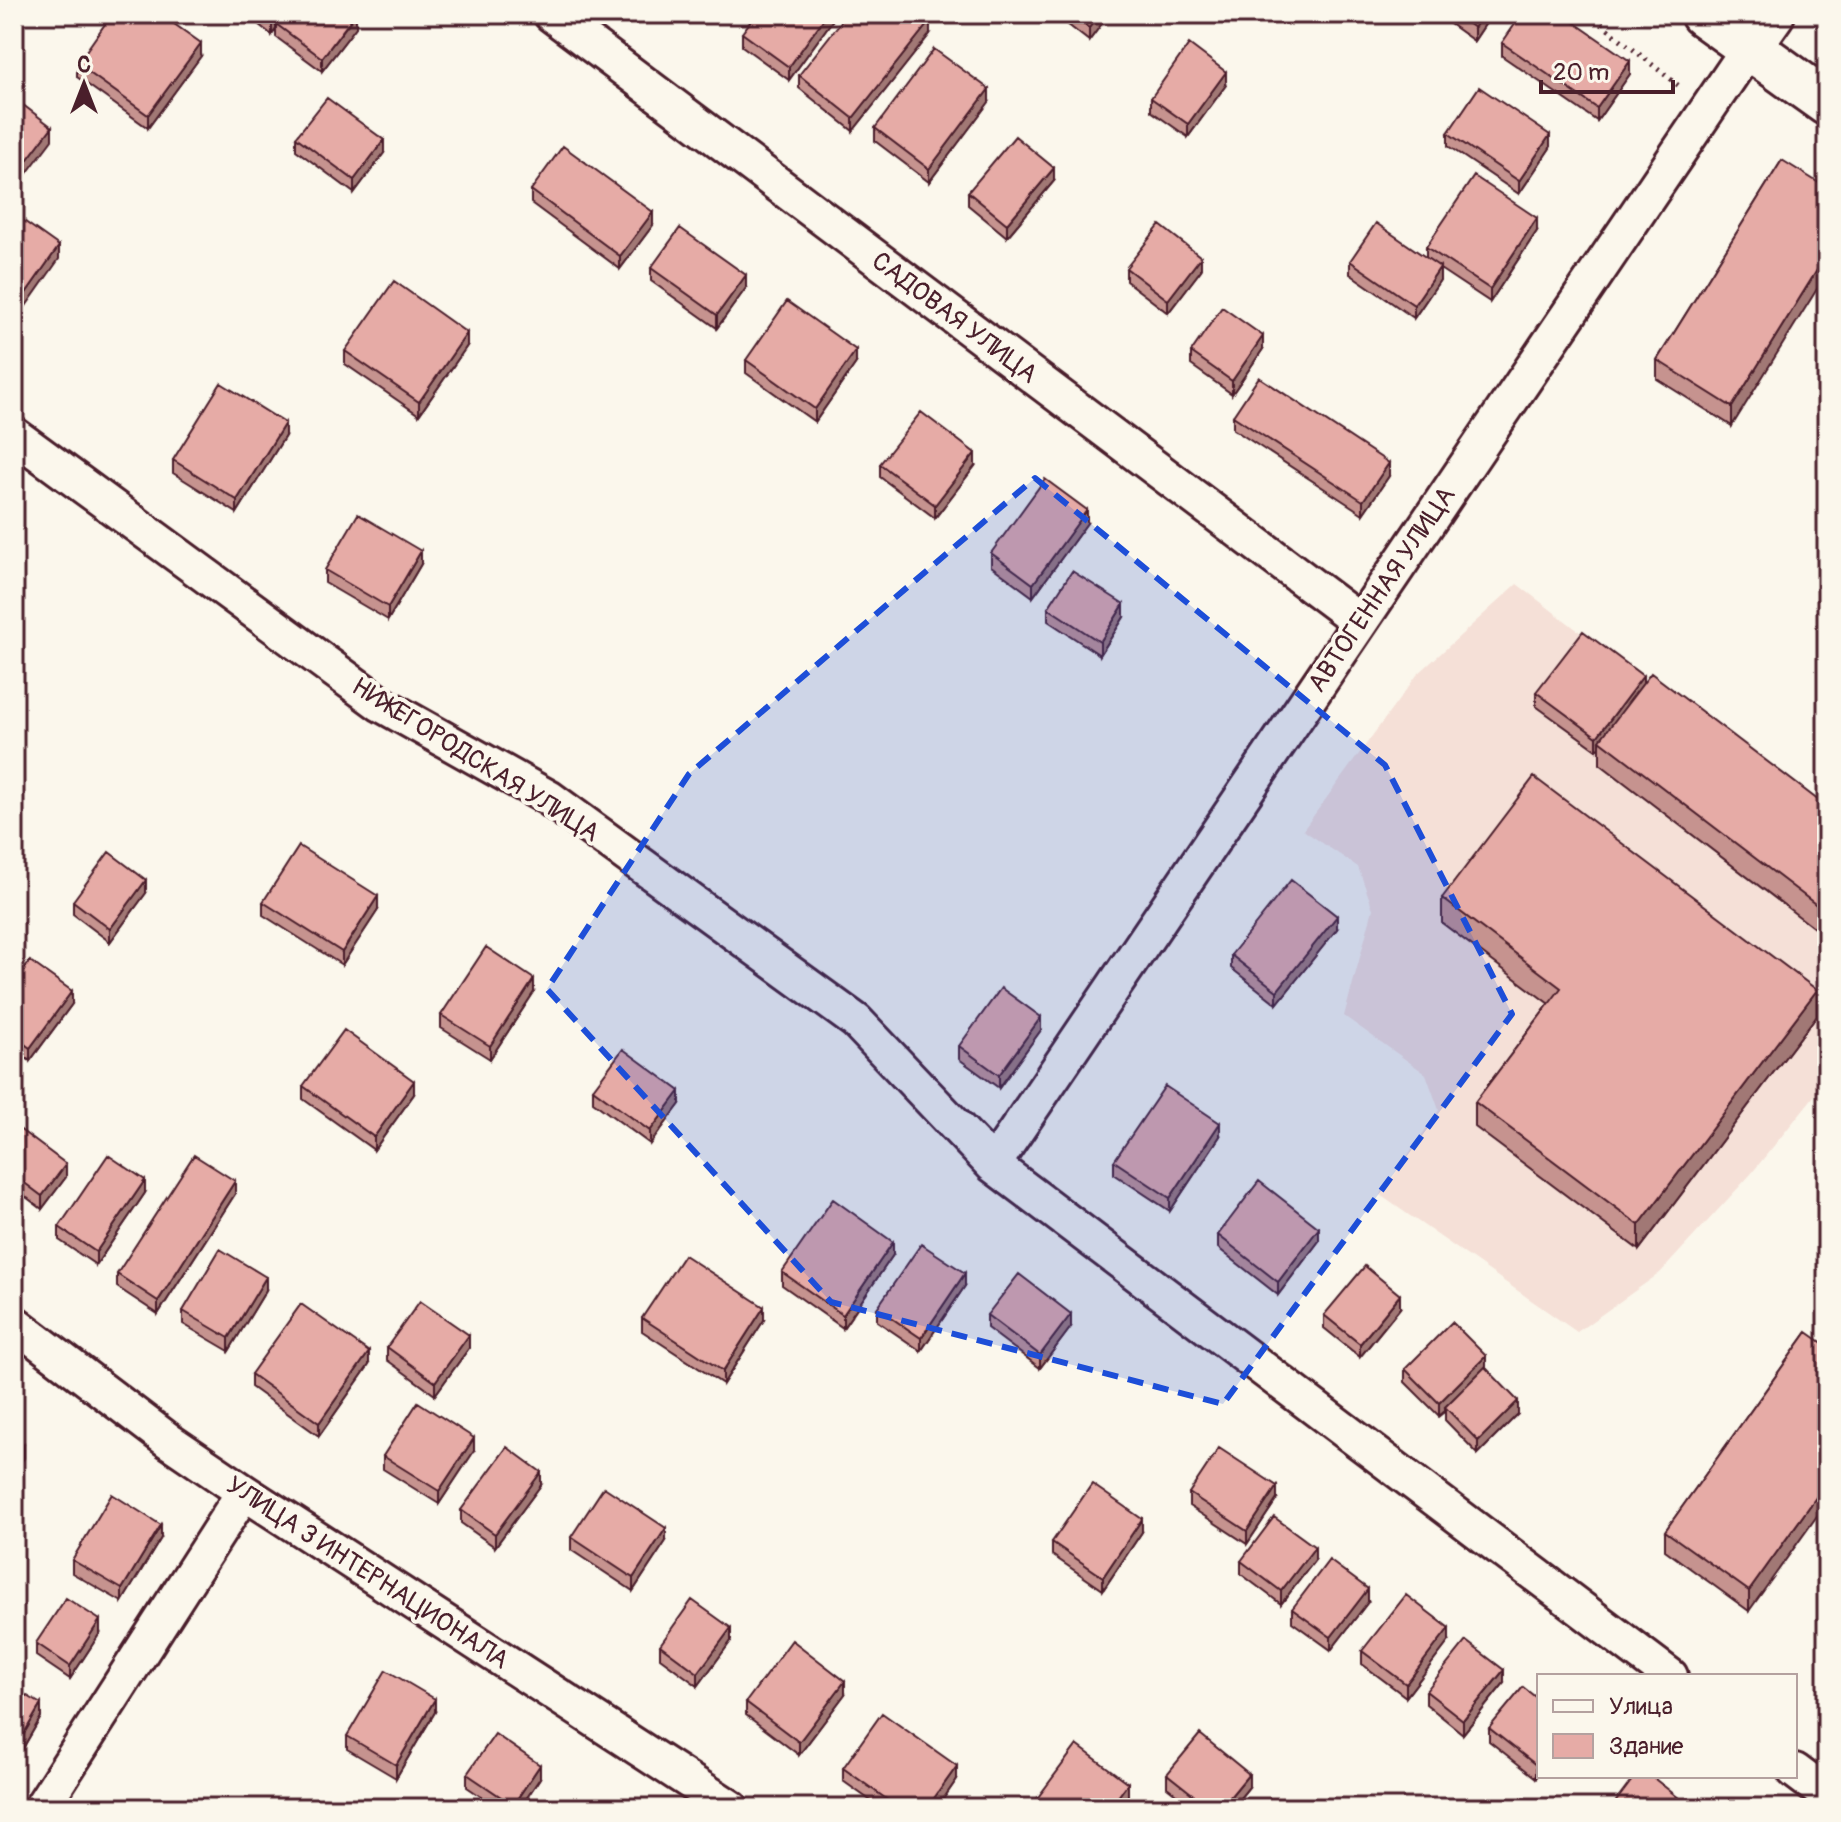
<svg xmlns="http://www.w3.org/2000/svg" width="1841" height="1822" font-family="Pangolin,sans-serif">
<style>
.built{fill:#f5e0d7}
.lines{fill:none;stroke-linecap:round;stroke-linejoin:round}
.minor-casing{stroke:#4a1f2b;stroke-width:40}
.tertiary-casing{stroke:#4a1f2b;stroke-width:48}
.secondary-casing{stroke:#4a1f2b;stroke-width:50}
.path{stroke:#4a1f2b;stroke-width:5;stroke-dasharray:2 6;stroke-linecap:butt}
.minor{stroke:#fbf7ec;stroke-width:34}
.tertiary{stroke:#fbf7ec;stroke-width:42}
.secondary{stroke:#fbf7ec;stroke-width:44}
.wall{fill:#c6938f;stroke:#4a1f2b;stroke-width:2}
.shaded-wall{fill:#a17874;stroke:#4a1f2b;stroke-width:2}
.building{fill:#e6aba6;stroke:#4a1f2b;stroke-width:2}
.marked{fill:#1d4ed8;fill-opacity:0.2;stroke:#1d4ed8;stroke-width:6;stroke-dasharray:16 10;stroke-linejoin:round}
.labels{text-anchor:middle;stroke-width:8;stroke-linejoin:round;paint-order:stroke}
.street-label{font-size:26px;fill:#4a1f2b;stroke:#fbf7ec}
</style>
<rect width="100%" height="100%" fill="#fbf7ec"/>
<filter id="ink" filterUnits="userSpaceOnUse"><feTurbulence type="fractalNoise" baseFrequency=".0125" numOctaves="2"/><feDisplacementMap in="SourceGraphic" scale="16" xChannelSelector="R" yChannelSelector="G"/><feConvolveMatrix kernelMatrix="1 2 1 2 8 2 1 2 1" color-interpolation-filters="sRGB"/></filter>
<g filter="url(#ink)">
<!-- built -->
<path class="built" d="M1517,584l310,236v260l-76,94 -91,99 -83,59 -197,-137 59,-85 -13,-36 -82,-58 29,-107 -15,-42 -55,-37 114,-155z"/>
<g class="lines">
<!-- minor casing -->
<g class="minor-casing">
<path id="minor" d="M551,14l808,607
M14,435l367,269 168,94 307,223 137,144 677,511
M993,1165l756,-1117
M14,1323l155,118 75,51 487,316
M1795,1771l32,24
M41,1808l203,-316"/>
</g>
<!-- tertiary casing -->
<g class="tertiary-casing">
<path id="tertiary" d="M1749,48l24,-34"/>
</g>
<!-- secondary casing -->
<g class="secondary-casing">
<path id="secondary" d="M1703,14l124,89"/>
</g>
<!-- path -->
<path class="path" d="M1589,14l90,72"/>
<!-- minor -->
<use href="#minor" class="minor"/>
<!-- tertiary -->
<use href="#tertiary" class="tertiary"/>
<!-- secondary -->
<use href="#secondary" class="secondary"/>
</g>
<!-- wall -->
<path class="wall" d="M245,14h111v13l-34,44 -46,-34v-8l-4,6z
M837,14l-48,66 -47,-34v-13z
M1054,14h55l-20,27z
M1436,14h56l-18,27z
M930,34l-77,97 -54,-43v-13z
M1502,43l128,31 -33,47 -95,-65z
M201,56l-53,72 -71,-51v-13z
M1226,85l-38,52 -37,-26v-13z
M989,102l-60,80 -54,-41v-13z
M1448,133l102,15 -31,46 -71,-48z
M296,137l88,16 -30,40 -58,-43z
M1782,160l-50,266 -75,-47v-19z
M1054,181l-47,56 -39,-32v-13z
M531,190l122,35 -33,44 -89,-66z
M1537,231l-47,71 -50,-33v11l-26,38 -64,-44v-13l76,-4v-10z
M651,268l95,20 -29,40 -66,-47z
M1126,268l75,2 -33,43 -42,-32z
M467,346l-48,69 -74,-51v-13z
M1263,349l-31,45 -41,-29v-13z
M746,360l110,3 -41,59 -69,-49z
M1233,416l156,60 -26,38 -130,-85z
M285,436l-48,77 -64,-40v-13z
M880,464l95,2 -40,52 -55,-41z
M1087,523l-54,74 -42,-31v-13z
M421,564l-33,56 -63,-37v-13z
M1048,608l76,9 -24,38 -52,-34z
M1643,684l184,123v131l-227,-174v-18l-3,4 -61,-44v-14z
M146,893l-36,49 -37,-28v-13z
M1442,898l375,117 -178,235 -164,-123v-25l74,-98 -107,-81z
M263,902l115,8 -36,55 -79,-50z
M1337,929l-60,75 -46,-36v-13z
M14,984l58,20 -42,57 -16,-12z
M534,992l-44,67 -49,-31v-13z
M1041,1030l-42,58 -40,-29v-13z
M303,1086l111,8 -40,56 -71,-51z
M593,1089l87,15 -30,40 -57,-42z
M14,1125l52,52 -24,32 -28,-21z
M1220,1136l-50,75 -56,-37v-13z
M145,1193l-49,72 -37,-25v-13z
M235,1194l-77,120 -41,-27v-13z
M1218,1235l101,6 -41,54 -60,-47z
M893,1255l-50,73 -61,-43v-13z
M965,1286l-44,65 -44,-30v-13z
M266,1290l-37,61 -46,-27v-13z
M1400,1308l-40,49 -36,-29v-13z
M987,1315l84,12 -31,41 -53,-40z
M642,1318l122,2 -41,64 -81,-53z
M1807,1332l-58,279 -84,-61v-19z
M387,1347l82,1 -34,47 -48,-35z
M369,1365l-50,71 -68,-49v-13z
M1486,1368l32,46 -40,40 -33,-34v-9l-6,5 -34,-34v-13z
M474,1451l-35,53 -56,-35v-13z
M541,1485l-46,62 -34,-24v-13z
M1189,1493l88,6 -30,45 -58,-38z
M1142,1532l-39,58 -51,-35v-13z
M571,1537l95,4 -33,50 -62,-41z
M161,1538l-39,64 -50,-29v-13z
M1315,1560l-34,44 -40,-30v-13z
M1368,1602l-37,48 -39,-28v-13z
M100,1633l-30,46 -34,-23v-13z
M731,1641l-33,45 -38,-28v-13z
M1449,1641l-43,56 -44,-33v-13z
M1504,1683l-41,51 -37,-30v-13z
M14,1688l27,29 -22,38 -5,-3z
M845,1694l-46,61 -53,-40v-13z
M1539,1700l-3,78 -47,-37v-13z
M435,1712l-39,66 -49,-29v-13z
M843,1768l114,11 -20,29h-56l-38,-27z
M467,1774l73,4 -20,30h-22l-31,-21z
M1167,1774l82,13 -17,21h-38l-27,-21z"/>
<!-- shaded-wall -->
<path class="shaded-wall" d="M278,14h9l-11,10v5l-4,6v-13z
M356,14v13l-34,44v-13z
M827,14h10l-48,66v-13z
M1099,14h10l-20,27v-13z
M1483,14h9l-18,27v-13z
M930,21v13l-77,97v-13z
M201,43v13l-53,72v-13z
M1630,61v13l-33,47v-13z
M1226,72v13l-38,52v-13z
M989,89v13l-60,80v-13z
M52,127v13l-37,49v-13z
M1550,135v13l-31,46v-13z
M384,140v13l-30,40v-13z
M1054,168v13l-47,56v-13z
M653,212v13l-33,44v-13z
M1537,218v13l-47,71v-13z
M59,246v13l-45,64v-13z
M1827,254v19l-95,153v-19z
M1201,257v13l-33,43v-13z
M1440,267v13l-26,38v-13z
M746,275v13l-29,40v-13z
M467,333v13l-48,69v-13z
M1263,336v13l-31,45v-13z
M856,350v13l-41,59v-13z
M285,423v13l-48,77v-13z
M975,453v13l-40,52v-13z
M1389,463v13l-26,38v-13z
M1087,510v13l-54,74v-13z
M421,551v13l-33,56v-13z
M1124,604v13l-24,38v-13z
M1643,676v13l-43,51v6l-3,4v-13z
M146,880v13l-36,49v-13z
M378,896v14l-36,55v-13z
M1337,916v13l-60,75v-13z
M534,979v13l-44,67v-13z
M1817,990v25l-178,235v-25z
M72,991v13l-42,57v-13z
M1041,1017v13l-42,58v-13z
M414,1081v13l-40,56v-13z
M680,1091v13l-30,40v-13z
M1220,1123v13l-50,75v-13z
M66,1164v13l-24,32v-13z
M145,1180v13l-49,72v-13z
M235,1181v13l-77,120v-13z
M1319,1228v13l-41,54v-13z
M893,1242v13l-50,73v-13z
M965,1273v13l-44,65v-13z
M266,1277v13l-37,61v-13z
M1400,1295v13l-40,49v-13z
M764,1307v13l-41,64v-13z
M1071,1314v13l-31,41v-13z
M469,1335v13l-34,47v-13z
M369,1352v13l-50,71v-13z
M1486,1356v13l-41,38v4l-6,5v-13z
M1518,1401v13l-40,40v-13z
M474,1438v13l-35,53v-13z
M24,1445v13l-10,15v-13z
M541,1472v13l-46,62v-13z
M1827,1482v20l-78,109v-20z
M1277,1486v13l-30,45v-13z
M1142,1519v13l-39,58v-13z
M161,1525v13l-39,64v-13z
M666,1528v13l-33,50v-13z
M1315,1547v13l-34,44v-13z
M1368,1589v13l-37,48v-13z
M100,1620v13l-30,46v-13z
M731,1628v13l-33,45v-13z
M1449,1628v13l-43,56v-13z
M1504,1670v13l-41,51v-14z
M845,1681v13l-46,61v-13z
M435,1699v13l-39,66v-13z
M41,1704v13l-22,38v-13z
M1539,1761v13l-3,4v-13z
M540,1765v13l-20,30h-7v-3z
M957,1766v13l-20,29h-10z
M1249,1774v13l-17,21h-11z
M1128,1783v13l-9,12h-9z"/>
<!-- building -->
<path class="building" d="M112,14h48l41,29 -53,72 -71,-51z
M262,14h16l-6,8z
M283,14h72l-33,44 -46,-34z
M756,14h71l-38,53 -47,-34z
M847,14h74l9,7 -77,97 -54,-43z
M1071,14h28l-10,14z
M1455,14h28l-9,14z
M1522,14h40l68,47 -33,47 -95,-65z
M1189,44l37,28 -38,52 -37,-26z
M934,49l55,40 -60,80 -54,-41z
M1479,87l71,48 -31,46 -71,-48z
M14,98l38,29 -37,49 -1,-1z
M327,98l57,42 -30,40 -58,-43z
M1015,136l39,32 -47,56 -39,-32z
M563,146l90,66 -33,44 -89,-66z
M1782,160l45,28v66l-95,153 -75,-47z
M1474,176l63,42 -47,71 -64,-42z
M14,214l45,32 -45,64z
M1376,223l64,44 -26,38 -64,-44z
M1160,225l41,32 -33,43 -42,-32z
M680,228l66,47 -29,40 -66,-47z
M394,281l73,52 -48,69 -74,-51z
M787,301l69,49 -41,59 -69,-49z
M1222,307l41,29 -31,45 -41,-29z
M1259,377l130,86 -26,38 -130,-85z
M221,383l64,40 -48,77 -64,-40z
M921,412l54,41 -40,52 -55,-41z
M1045,479l42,31 -54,74 -42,-31z
M358,514l63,37 -33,56 -63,-37z
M1072,571l52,33 -24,38 -52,-34z
M1583,631l60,45 -46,61 -61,-45z
M1651,673l176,134v106l-227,-173z
M1534,777l283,213 -178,235 -164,-123 86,-114 -119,-90z
M299,846l79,50 -36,56 -79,-50z
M109,852l37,28 -36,49 -37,-28z
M1291,880l46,36 -60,75 -46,-36z
M486,947l48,32 -44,67 -49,-31z
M30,961l42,30 -42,57 -16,-12v-52z
M1001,988l40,29 -42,58 -40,-29z
M344,1030l70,51 -40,56 -71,-51z
M623,1049l57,42 -30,40 -57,-42z
M1165,1086l55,37 -50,75 -56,-37z
M14,1125l52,39 -24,32 -28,-21z
M108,1155l37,25 -49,72 -37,-25z
M194,1155l41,26 -77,120 -41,-27z
M1259,1181l60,47 -41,54 -60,-47z
M833,1199l60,43 -50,73 -61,-43z
M921,1244l44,29 -44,65 -44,-30z
M220,1249l46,28 -37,61 -46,-27z
M684,1255l80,52 -41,64 -81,-53z
M1365,1266l35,29 -40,49 -36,-29z
M1019,1274l52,40 -31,41 -53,-40z
M420,1301l49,34 -34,47 -48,-35z
M301,1304l68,48 -50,71 -68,-49z
M1452,1322l34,34 -47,47 -34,-34z
M1807,1332l20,14v136l-78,109 -84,-60z
M1485,1367l33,34 -40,40 -33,-34z
M418,1402l56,36 -35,53 -56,-35z
M14,1438l10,7 -10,15z
M507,1447l34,25 -46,62 -34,-24z
M1219,1448l58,38 -30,45 -58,-38z
M1092,1484l50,35 -39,58 -51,-35z
M604,1487l62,41 -33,50 -62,-41z
M112,1494l49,31 -39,64 -50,-29z
M1274,1517l41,30 -34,44 -40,-30z
M1329,1560l39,29 -37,48 -39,-28z
M1406,1595l43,33 -43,56 -44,-33z
M66,1598l34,22 -30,46 -34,-23z
M692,1600l39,28 -33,45 -38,-28z
M792,1640l53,41 -46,61 -53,-40z
M1466,1641l38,29 -41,50 -37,-29z
M386,1670l49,29 -39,66 -49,-29z
M1523,1687l16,13v61l-3,4 -47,-37z
M14,1688l27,16 -22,38 -5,-3z
M882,1713l75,53 -30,42h-28l-56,-40z
M495,1734l45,31 -27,40 -46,-31z
M1200,1734l49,40 -28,34h-11l-43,-34z
M1077,1745l51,38 -18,25h-80z
M1635,1776h16l38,30 -1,2h-77z
M586,1802l12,6h-15z"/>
</g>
<!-- marked area -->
<path class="marked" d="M1035,478l350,287 127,249 -289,390 -392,-102 -284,-313 142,-215z"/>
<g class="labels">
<!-- street labels -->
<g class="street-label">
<text transform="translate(955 317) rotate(37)" y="9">САДОВАЯ УЛИЦА</text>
<text transform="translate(1381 589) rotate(-56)" y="9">АВТОГЕННАЯ УЛИЦА</text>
<text transform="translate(476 759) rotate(32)" y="9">НИЖЕГОРОДСКАЯ УЛИЦА</text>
<text transform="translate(368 1572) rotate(33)" y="9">УЛИЦА 3 ИНТЕРНАЦИОНАЛА</text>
</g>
</g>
<!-- margin -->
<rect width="1841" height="1822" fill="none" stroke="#fbf7ec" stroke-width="48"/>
<rect x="24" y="24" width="1793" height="1774" fill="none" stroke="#4a1f2b" stroke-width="3" filter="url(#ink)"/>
<!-- legend -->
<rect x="1537" y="1674" width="260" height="104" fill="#fbf7ec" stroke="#b4a19f" stroke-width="2"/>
<rect x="1553" y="1700" width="40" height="12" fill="#fbf7ec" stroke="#b4a19f" stroke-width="2"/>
<text x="1609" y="1714" font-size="24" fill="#4a1f2b">Улица</text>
<rect x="1553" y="1734" width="40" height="24" fill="#e6aba6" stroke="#b4a19f" stroke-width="2"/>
<text x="1609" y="1754" font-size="24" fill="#4a1f2b">Здание</text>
<!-- north arrow -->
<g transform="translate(84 84)" stroke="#fbf7ec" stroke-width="6" paint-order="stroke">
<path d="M0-6L14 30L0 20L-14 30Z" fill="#4a1f2b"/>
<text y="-12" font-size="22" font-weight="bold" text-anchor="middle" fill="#4a1f2b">С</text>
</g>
<!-- scale -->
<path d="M1541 80v12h132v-12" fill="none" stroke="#4a1f2b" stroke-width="4"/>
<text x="1553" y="80" font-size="24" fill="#4a1f2b" stroke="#fbf7ec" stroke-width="6" paint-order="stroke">20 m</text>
</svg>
